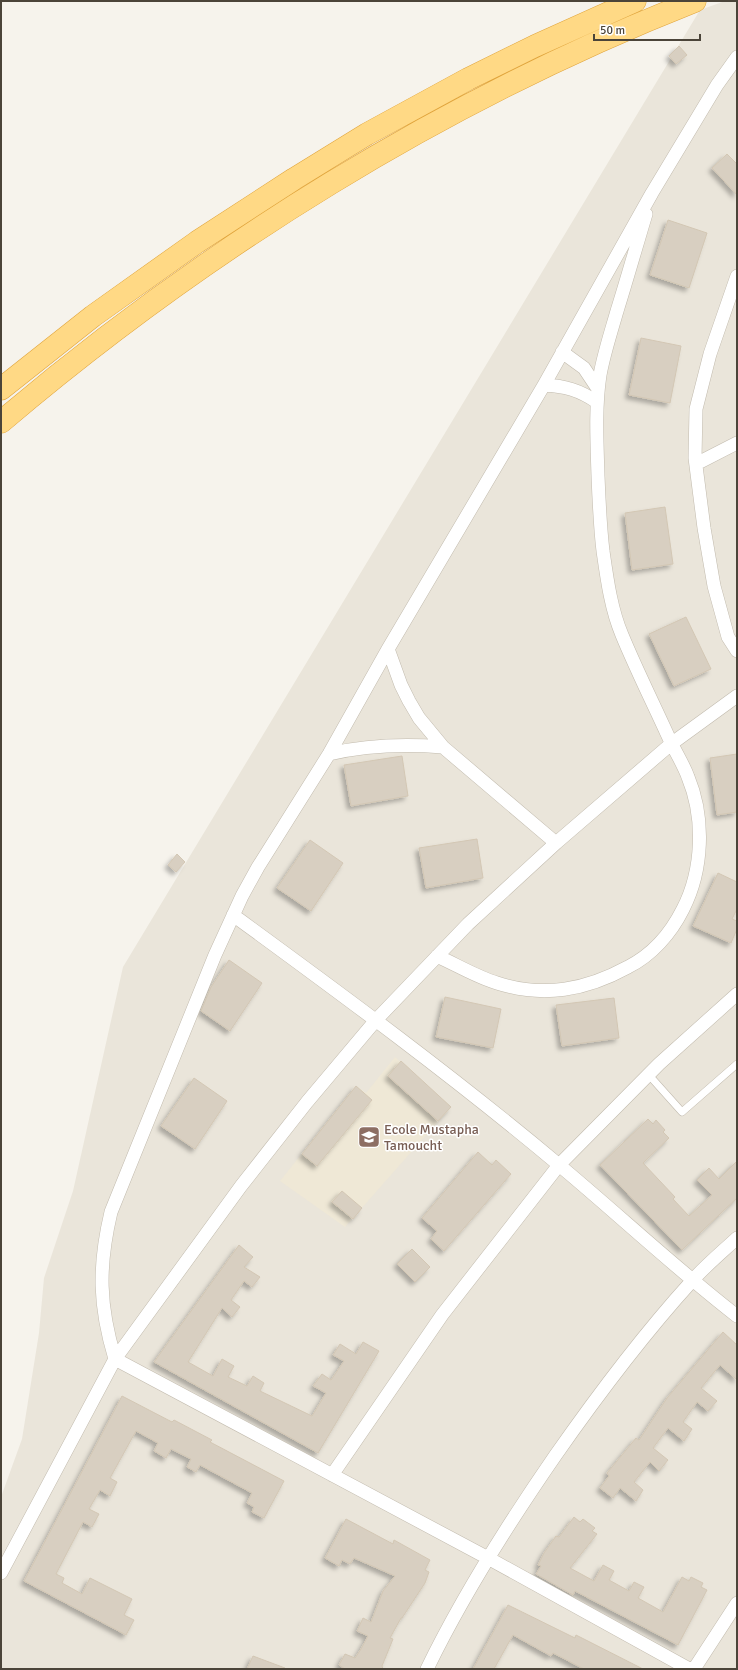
<svg xmlns="http://www.w3.org/2000/svg" width="738" height="1670" font-family="Signika,sans-serif">
<style>
.residential{fill:#eae5da}
.education{fill:#efe8d6}
.building{fill:#d8cfc1;stroke:#d3c7b4;filter:url(#shadow)}
.lines{fill:none;stroke-linecap:round;stroke-linejoin:round}
.service-casing{stroke:#c2bbae;stroke-width:8}
.minor-casing{stroke:#c2bbae;stroke-width:14}
.trunk-casing{stroke:#e0a43c;stroke-width:23}
.service{stroke:#fff;stroke-width:7}
.minor{stroke:#fff;stroke-width:13}
.trunk{stroke:#ffd985;stroke-width:22}
.labels{text-anchor:middle;stroke-width:3;stroke-linejoin:round;paint-order:stroke}
.education-label{font-size:14px;fill:#785e54;stroke:#fff;text-anchor:start}
</style>
<defs>
<filter id="shadow"><feDropShadow dx="-3.5" dy="3.5" stdDeviation="2" flood-color="#0004"/></filter>
</defs>
<rect width="100%" height="100%" fill="#f6f3ec"/>
<!-- residential -->
<path class="residential" d="M725,1h12v1668h-736v-172l21,-58 17,-106 5,-55 29,-87 50,-224 577,-957z"/>
<!-- education -->
<path class="education" d="M395,1057l56,50 -106,120 -65,-46 76,-95 10,7z"/>
<!-- building -->
<path class="building" d="M679,46l8,9 -11,9 -7,-8z
M727,154l10,10v31l-25,-27z
M668,220l39,13 -18,55 -39,-13z
M641,338l40,8 -11,57 -41,-8z
M665,507l8,57 -41,6 -7,-57z
M686,617l25,52 -37,17 -25,-52z
M737,754v58l-20,3 -7,-57z
M402,756l6,40 -57,10 -7,-41z
M477,839l6,39 -57,10 -7,-40z
M310,840l33,23 -32,48 -34,-23z
M177,854l8,8 -9,10 -8,-7z
M718,873l19,9v27l-5,10 5,2v8l-6,14 -38,-17z
M229,960l33,23 -32,48 -29,-20 10,-24z
M445,997l56,12 -8,39 -57,-11z
M614,998l5,40 -57,8 -6,-41z
M401,1061l50,46 -13,14 -50,-45z
M194,1078l33,23 -32,48 -34,-23z
M356,1086l16,14 -55,66 -15,-12z
M648,1119l5,5 3,-4 9,10 -2,2 6,6 -26,25 32,34 -2,2 16,17 23,-21 -15,-15 12,-12 10,11 18,-18v37l-55,52 -82,-85z
M478,1152l14,13 4,-5 15,14 -67,77 -13,-12 6,-8 -15,-13z
M342,1191l20,17 -9,11 -21,-17z
M239,1245l14,12 -9,10 16,10 -8,10 -8,-6 -13,19 9,7 -8,10 -10,-9 -34,54 25,14 9,-17 12,7 -6,11 19,9 6,-10 11,7 -4,8 52,25 14,-23 -13,-7 9,-12 9,6 13,-19 -11,-6 7,-11 16,10 7,-12 16,9 -61,102 -164,-91z
M412,1249l18,18 -15,15 -18,-18z
M723,1332l14,13v35l-17,-15 -19,23 16,13 -9,10 -11,-9 -14,20 9,7 -8,12 -16,-13 -15,20 15,12 -9,11 -9,-9 -16,20 9,8 -7,11 -16,-13 -7,10 -13,-10 9,-12 -2,-3 29,-35 3,2 28,-42z
M122,1396l50,26 2,-2 38,20 -2,2 74,39 -20,37 -12,-6 2,-5 -7,-4 5,-10 -52,-28 -4,7 -9,-5 4,-8 -20,-10 -5,9 -12,-7 4,-8 -22,-12 -26,47 7,4 -7,14 -10,-6 -11,19 10,5 -7,13 -9,-5 -27,52 8,4 -2,5 20,11 8,-16 42,21 -8,16 10,5 -8,15 -102,-54z
M574,1517l6,5 3,-3 12,9 -3,3 5,3 -27,34 24,13 9,-16 11,6 -5,9 20,11 5,-9 10,5 -6,11 25,14 19,-35 7,4 2,-4 12,6 -2,4 6,3 -29,55 -103,-54 -2,4 -37,-21 5,-8 -3,-1 6,-12 12,-17 3,1z
M346,1519l47,25 1,-4 36,20 -5,10 4,2 -4,11 -23,35h-1l-11,20 3,1 -11,27 1,3h-38l-6,-4 6,-11 10,4 6,-9 7,-13 -11,-5 6,-13 8,4 12,-31 12,-15 -41,-18 -4,6 -8,-4 -3,6 -14,-8z
M508,1605l67,33 1,-3 67,34h-59l-31,-16 -2,3 -38,-21 -19,34h-21z
M253,1656l32,12v1h-38z"/>
<g class="lines">
<!-- service casing -->
<g class="service-casing">
<path id="service" d="M648,1074l34,38 55,-48"/>
</g>
<!-- minor casing -->
<g class="minor-casing">
<path id="minor" d="M737,276l-27,78 -14,55 -1,49 9,70 10,58 14,51 9,14
M562,352l22,16 14,21
M544,385c21,1 35,5 53,17
M696,464l41,-21
M388,649l13,36 8,16 10,17 24,29 113,96
M329,754c38,-9 75,-10 114,-7
M233,915c111,81 221,162 326,250 60,50 116,103 178,151
M437,956c20,9 40,21 60,27 47,15 89,7 131,-16 24,-12 43,-34 55,-58 20,-39 22,-91 5,-132 -5,-14 -14,-27 -20,-41 -15,-33 -32,-67 -46,-101 -11,-26 -15,-56 -19,-84 -3,-25 -4,-50 -5,-75 -1,-34 -3,-68 2,-101 4,-22 11,-43 17,-64 10,-32 19,-64 29,-97
M332,1475l110,-160 117,-150 100,-101 78,-70
M1,1573l114,-214 126,-173 66,-84 69,-82 92,-96 88,-81 115,-99 66,-48
M427,1669c36,-74 81,-145 128,-213 42,-60 87,-120 136,-174 14,-16 31,-30 46,-44
M689,1669l-201,-111 -373,-199c-16,-53 -17,-92 -4,-147l104,-257 27,-59 16,-29 71,-113 59,-105 156,-264 108,-192 65,-108 20,-28
M694,1669l43,-66"/>
</g>
<!-- trunk casing -->
<g class="trunk-casing">
<path id="trunk" d="M1,389l92,-73 104,-74 97,-63 73,-45 101,-55 67,-33 100,-45
M1,422c206,-175 443,-322 694,-421"/>
</g>
<!-- service -->
<use href="#service" class="service"/>
<!-- minor -->
<use href="#minor" class="minor"/>
<!-- trunk -->
<use href="#trunk" class="trunk"/>
</g>
<!-- icons -->
<defs>
<g id="school-square" transform="scale(1.15)"><rect x="-9" y="-9" width="18" height="18" rx="4" fill="#8d6e63" stroke="#fff"/><path d="M0-5L7-2L0 1L-7-2ZM-4 1L0 2.5L4 1V4Q0 6-4 4Z" fill="#fff"/></g>
</defs>
<g fill-rule="evenodd">
<use href="#school-square" x="369" y="1137"/>
</g>
<g class="labels">
<!-- education labels -->
<g class="education-label">
<text x="384" y="1134">Ecole Mustapha<tspan x="384" dy="16">Tamoucht</tspan></text>
</g>
</g>
<!-- border -->
<rect width="738" height="1670" fill="none" stroke="#4b4439" stroke-width="4"/>
<!-- scale -->
<path d="M594 34v6h106v-6" fill="none" stroke="#4b4439" stroke-width="2"/>
<text x="600" y="34" font-size="12" fill="#4b4439" stroke="#ffffff" stroke-width="3" paint-order="stroke">50 m</text>
</svg>
